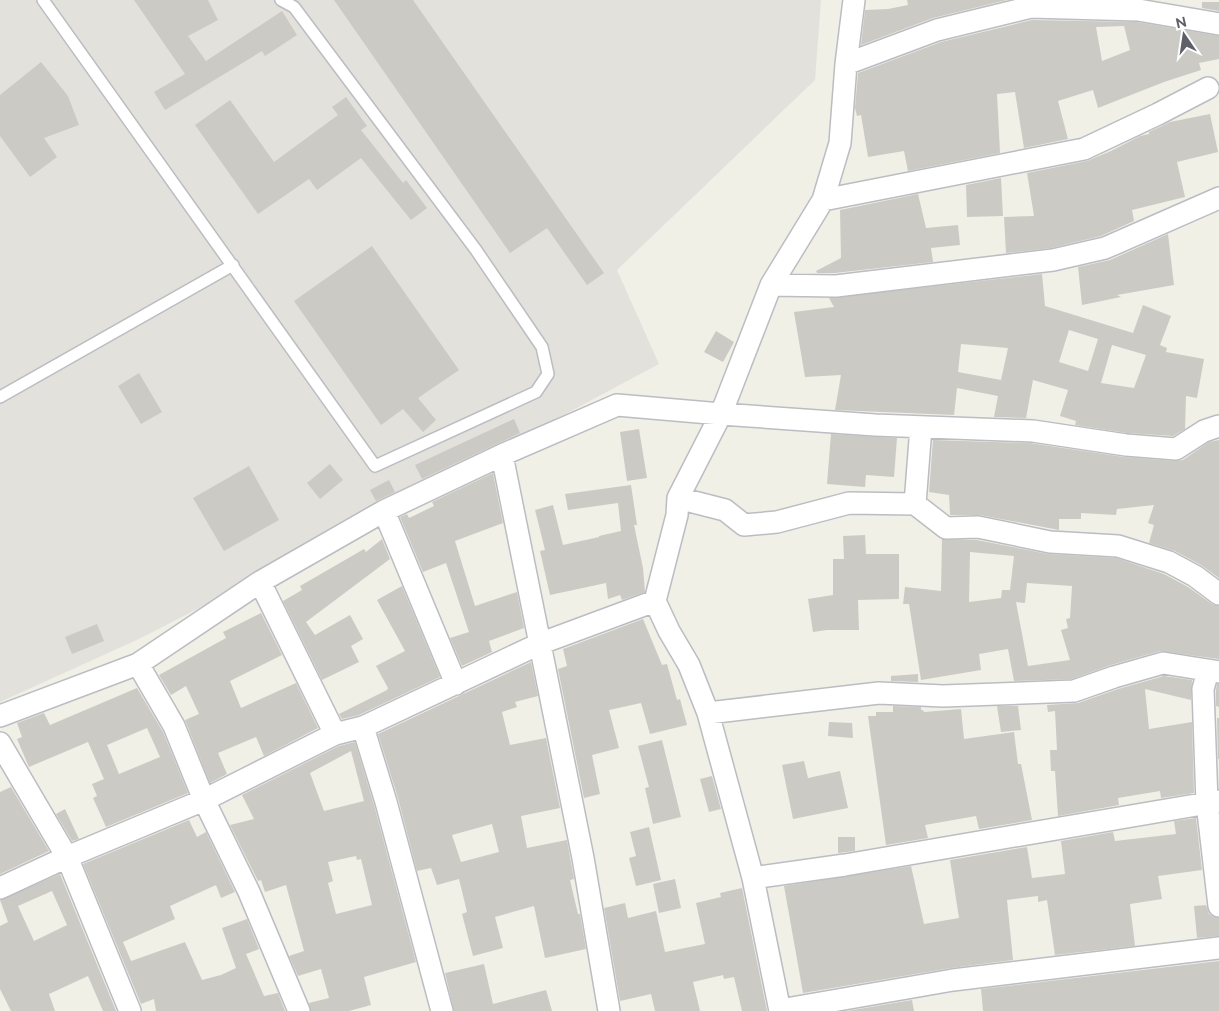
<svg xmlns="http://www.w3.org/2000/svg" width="1219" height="1011" font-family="Raleway,sans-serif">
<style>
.industrial{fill:#e2e1db}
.building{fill:#cccac4;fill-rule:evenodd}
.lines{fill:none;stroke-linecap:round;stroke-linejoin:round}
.lane-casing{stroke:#bbbdc2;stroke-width:14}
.street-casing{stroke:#bbbdc2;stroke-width:24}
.lane{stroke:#fff;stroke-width:11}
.street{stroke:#fff;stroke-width:21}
</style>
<rect width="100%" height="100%" fill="#f0f0e7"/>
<!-- industrial -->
<path class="industrial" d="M0,0h821l-6,80 -198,190 42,94 -363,194 -157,81 -139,63z"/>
<!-- building -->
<path class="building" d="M134,0h74l10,20 -30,16 18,25 76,-50 15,24 -32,21 -3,-5 -97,59 -11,-18 31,-18z
M334,0h79l191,273 -17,12 -40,-57 -37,25z
M907,0h100l-74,18 -72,27 4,-35 23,-1 20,-4z
M1202,2h17v9l-17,-3z
M1032,20l105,2 82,14v23l-20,4 2,7 -37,12 -66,26 -5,-18 -35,11 10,38 -44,9 -9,-56 -18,2 3,59 -92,18 -4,-20 -36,6 -7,-42 -4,1 -2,-8 3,-35 83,-31zM1124,26l6,24 -28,11 -6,-34z
M41,62l27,34 11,29 -35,13 13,19 -27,20 -30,-41v-41z
M346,97l21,29 -6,4 42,53 3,-3 21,28 -16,12 -50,-62 -44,32 -8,-11 -51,35 -63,-89 35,-25 44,62 64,-47 -6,-8z
M1210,114l8,38 -41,10 8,35 -53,13 2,11 -33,15 -50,12 -45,5 -2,-36 30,-1 -7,-43 60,-12 24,-10 29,-15 9,-2v-2l21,-10z
M1001,178l2,38 -36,1 -1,-32z
M918,194l8,34 32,-3 2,20 -29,3 2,14 -98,11h-18l-1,-2 25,-13 -1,-48z
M1168,234l6,51 -57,10 4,2 -39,8 -4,-38 32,-7z
M372,246l87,124 -41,28 18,22 -13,12 -20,-23 -22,16 -87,-124z
M1042,274l3,32 88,27 10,-28 28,11 -11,29 7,3 -1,4 38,7 -7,39 -11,-2 -1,33 -12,7 -46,-3 -52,-8 1,-4 -16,-5 8,-26 -35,-10 -7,38 -32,-1 4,-21 -41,-8 -3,27 -119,-5 6,-35 -36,2 -11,-65 40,-5 -5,-9zM1069,330l29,9 -10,32 -29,-9zM961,344l47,4 -7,32 -43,-8zM1112,345l34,10 -12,33 -33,-5z
M716,331l18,11 -11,20 -19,-10z
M139,373l23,39 -21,12 -23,-38z
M514,419l6,14 -98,46 -7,-14z
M639,429l8,49 -20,3 -7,-49z
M831,434l66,4 -3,39 -28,-2 -1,12 -38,-3z
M933,440l97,3 94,14 51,4 8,-1 26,-18 10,-2v138l-18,-13 -26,-14 -26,-8 5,-18 -6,-2 6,-18 -37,4 -1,6 -35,-2v6h-22v11l-79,-15h-30l-1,-20 -20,-3z
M330,464l13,16 -23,19 -13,-16z
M249,466l30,54 -55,31 -31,-53z
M493,473l10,50 -48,18 20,65 42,-14 7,36 -35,13 3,11 -30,14 -12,-28 19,-6 -23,-69 -23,9 -23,-55 7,-3 2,4 25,-12 -2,-4z
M389,480l6,12 -19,9 -6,-11z
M631,485l6,40h-3l9,43 2,24 -23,8 -2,-5 -12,4 -2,-16 -56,12 -10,-44 5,-1 -10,-40 18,-5 10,40 36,-8v-1l22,-5 -3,-28 -50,7 -3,-16z
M865,535l1,19h33v45l-41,1 1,30h-32l-14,2 -5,-33 25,-4v-36h11l-1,-23z
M382,539l8,20 -84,63 9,13 35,-20 13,24 -12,7 8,16 -37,18 -39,-79 19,-11 -2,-4 64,-37 2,3z
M942,539l35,1 71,14 68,4 48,16 24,13 24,17 7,2v53l-59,-8 -49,14 -39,14 -58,2 -6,-32 -29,5 2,16 -60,10 -12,-76h-6l2,-17 36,4zM970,552l44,4 -4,34h-8l-1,8 -32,4zM1027,583l45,3 -2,32 -4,1 2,9 -7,2 9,30 -42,6 -12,-64 9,1z
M402,586l38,91 -81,38 -17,4 -3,-5 48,-24 1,-2 -12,-22 29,-15 -28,-51z
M261,613l21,42 -52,26 11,27 55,-25 22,45 -54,28 -8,-19 -38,16 9,21 -17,9 -25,-63 14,-6 -13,-28 -15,9 -12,-20 67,-37 -3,-6z
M643,619l19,46 5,-1 10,36 3,-1 7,26 -37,9 -9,-31 -32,7 10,38 -27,7 8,39 -16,4 -26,-129 9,-3 -4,-17z
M97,624l7,17 -32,13 -7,-17z
M531,662l7,34 -23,6 2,5 -15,5 8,33 36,-7 14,70 -39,8 6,32 40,-8 7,39 -4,1 8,34h2l6,35 -41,9 -11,-52 -39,11 8,31 -30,8 -11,-42 5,-2 -8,-33 -22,6 -6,-17 -14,3 -19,-73 -20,-64zM492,824l7,28 -38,10 -9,-27z
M918,674v8l-27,-1v-5z
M1164,676l28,4 -1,20 -46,-11 4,40 43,-7 2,71 -33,5 -1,-7 -42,7 1,7 -61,11 -3,-45h-4l-1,-21h7l-2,-39 -7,1 -1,-7 31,-2 40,-14z
M1217,684h2v23l-3,-1v-16z
M137,688l26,44 25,61 -82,34 -13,-29 4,-2 -5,-12 12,-5 -16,-37 -59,25 -12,-28 5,-2 -5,-14 27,-10 6,12zM147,728l13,29 -41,17 -12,-29z
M893,706l28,1v3h2l1,2 37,-3 3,30 50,-7 4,32h3l11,56 -53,9 -3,-13 -51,9 3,13 -42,7 -18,-129h8v-4h17z
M997,706h21l3,24 -20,2z
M1217,718h2v41h-1z
M829,722l23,1 1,15 -25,-2z
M662,740l19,77 -28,7 -8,-36 4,-1 -11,-41z
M355,742l19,63 42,157 -52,15 7,28 -22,6h-38l-2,-8 20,-5 -8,-29 -23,7 -9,-20 15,-5 -18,-66 -21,7 -4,-12 -3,1 -28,-56 24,-6 -12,-24 97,-49zM351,751l13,50 -40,10 -14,-38zM356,856l1,4 4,-1 11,46 -36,9 -8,-31 5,-2 -5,-19z
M804,761l4,17 32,-7 8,37 -55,11 -11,-54z
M712,776l9,33 -12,3 -9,-33z
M11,787l38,64 -49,23v-82z
M65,809l14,30 -7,2 -16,-27z
M1196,818l6,52 -44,6 4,23 -32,5 5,42 -80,9 -8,-55 -9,2v-6l-31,4 6,60 -62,8 -148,25 -19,-107 127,-20 13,58 35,-6 -9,-58 77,-13 5,31 33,-4 -4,-33 52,-9 2,9 61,-7 -2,-13z
M189,820l8,17 9,-5 29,60 -14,6 -5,-13 -46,21 5,13 -52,23 8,19 54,-19 17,38 19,-5 15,-7 -14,-40 25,-9 12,30 -13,5 18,42 14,-3 7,18h-129l-2,-12 -13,5 -58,-140z
M649,827l12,53 -25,6 -7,-28 7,-2 -6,-24z
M838,837h17v14l-17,2z
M60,874l56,137h-13l-15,-35 -39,18 6,17h-44l-11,-22v-63l8,-4 -8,-22zM52,891l15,34 -33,16 -16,-35z
M675,879l6,29 -22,5 -6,-29z
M742,888l25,123h-25l-8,-34 -10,2 -1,-4 -30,7 7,29h-45l-4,-17 -31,7 -16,-93 21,-5 3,15 28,-7 9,41 40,-8 -9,-41 25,-6 -1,-4z
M1206,905l3,9 5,3 5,1v18l-22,2 -3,-32z
M1219,961v50h-236l-2,-22z
M484,964l9,40 53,-14 6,21h-98l-9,-38z
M912,1000l2,11h-67z"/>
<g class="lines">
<!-- lane casing -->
<g class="lane-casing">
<path id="lane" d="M43,0l332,466 161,-74 12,-18 -6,-27 -66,-97 -182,-243 -13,-7
M0,397l233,-132"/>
</g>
<!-- street casing -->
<g class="street-casing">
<path id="street" d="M846,64l91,-34 94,-23 107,3 81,14
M823,200l261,-51 74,-35 50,-26
M771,285l65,1 217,-26 52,-12 114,-50
M502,455l81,403 26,153
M678,498l47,12 19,15 33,-3 72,-19 66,1 31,24 32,-1 72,15 68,4 51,16 26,14 24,18
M915,504l6,-77
M384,511l72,173
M260,582l75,152
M138,664l36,62 30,74 45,92 50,119
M1208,671l-5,18 4,114 12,103
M708,713l171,-20 64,3 131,-5 40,-14 49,-14 56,9
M0,716l138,-52 122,-82 124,-71 118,-56 115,-50 104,9 50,-129 52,-85 17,-57 6,-79 8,-64
M363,727l23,75 56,209
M0,743l67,114 63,154
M753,878l92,-13 374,-64
M0,888l67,-31 137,-57 131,-66 28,-7 176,-83 116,-43
M780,1010l173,-30 266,-32
M780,1011l-27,-133 -45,-165 -19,-48 -20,-34 -14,-30 22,-86 1,-17 43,-84 154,11 158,6 93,14 50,4 28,-18 15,-5"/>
</g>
<!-- lane -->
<use href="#lane" class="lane"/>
<!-- street -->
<use href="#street" class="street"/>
</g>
<!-- north arrow -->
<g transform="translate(1184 35) rotate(347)" stroke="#ffffff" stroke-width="4" paint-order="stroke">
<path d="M0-4L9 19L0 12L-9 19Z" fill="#5e6067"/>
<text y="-8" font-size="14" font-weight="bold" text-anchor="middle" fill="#5e6067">N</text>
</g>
</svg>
